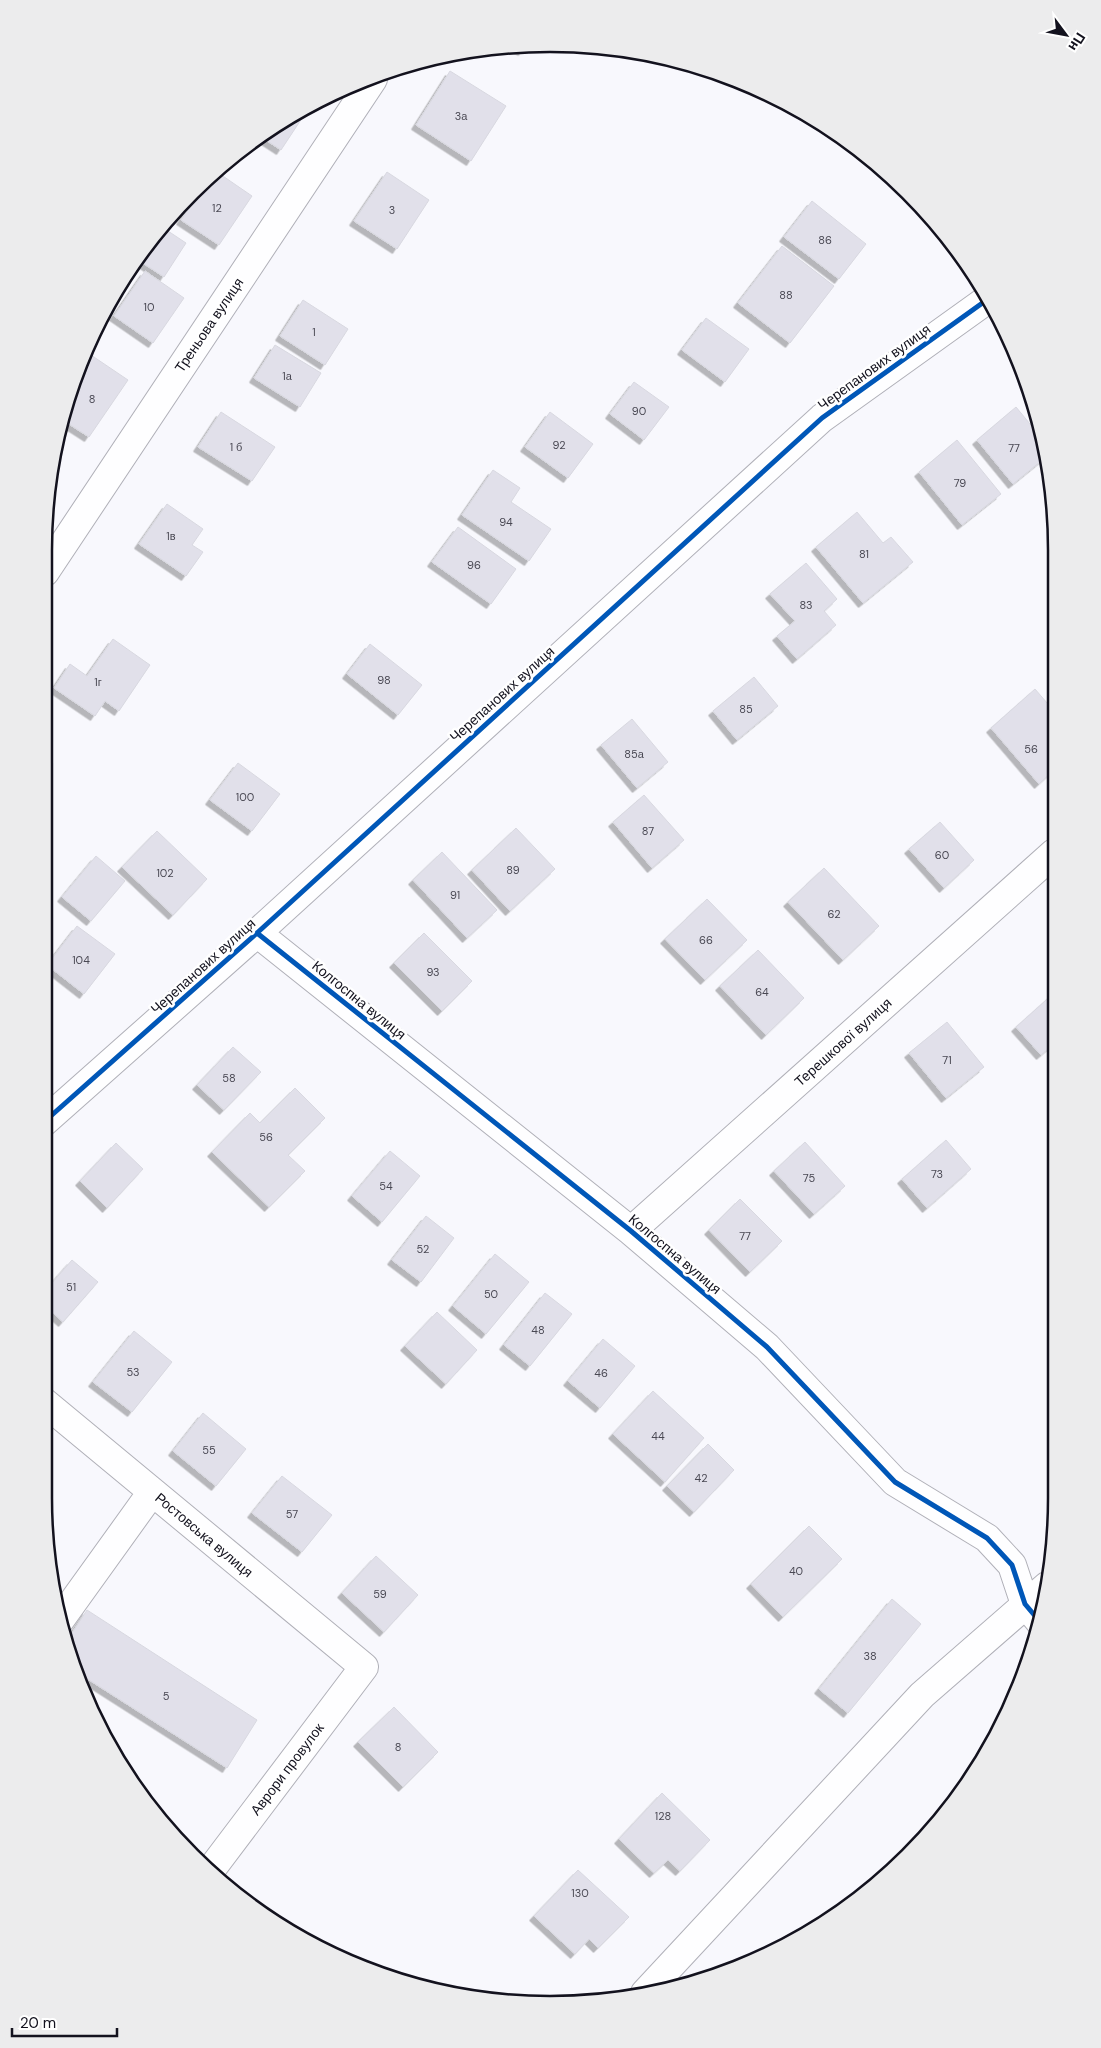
<svg xmlns="http://www.w3.org/2000/svg" width="1101" height="2048" font-family="'DM Sans',sans-serif">
<style>
.building{fill:#e1e0ea;stroke:#d8d8e0;filter:url(#shadow)}
.lines{fill:none;stroke-linecap:round;stroke-linejoin:round}
.minor-casing{stroke:#b0b0b8;stroke-width:30}
.minor{stroke:#fefeff;stroke-width:28}
.cycleway-casing{stroke:#fff;stroke-width:8}
.cycleway{stroke:#0057b8;stroke-width:5}
.labels{text-anchor:middle;stroke-width:5;stroke-linejoin:round;paint-order:stroke}
.number-label{font-size:11px;fill:#494853}
.street-label{font-size:14px;fill:#13121e;stroke:#fff}
.rim{fill:none;stroke:#13121e;stroke-width:2.5}
</style>
<defs>
<filter id="shadow"><feDropShadow dx="-4.5" dy="4.5" stdDeviation="0" flood-color="#0004"/></filter>
</defs>
<rect width="100%" height="100%" fill="#f8f8fd"/>
<!-- building -->
<path class="building" d="M526,45l-3,6 -10,-5 4,-1z
M450,71l56,35 -35,55 -55,-36z
M310,106l-29,44 -20,-13z
M217,172l35,24 -33,49 -38,-25 26,-38z
M387,172l42,28 -32,49 -43,-28z
M812,201l54,43 -27,35 -55,-42z
M162,227l24,16 -22,34 -26,-17z
M782,246l52,40 -44,57 -52,-40z
M145,271l39,27 -31,45 -39,-27z
M303,300l45,29 -23,36 -45,-29z
M706,318l43,31 -24,33 -43,-32z
M275,345l46,28 -21,34 -46,-29z
M88,353l40,27 -39,57 -28,-18z
M634,382l35,25 -25,33 -34,-26z
M1016,407l24,29 6,21 -33,27 -36,-44z
M221,412l54,35 -23,34 -54,-34z
M550,412l43,32 -25,34 -43,-31z
M957,440l44,54 -39,31 -43,-53z
M493,470l27,18 -9,14 40,27 -22,32 -67,-46z
M167,504l36,25 -11,16 11,7 -17,24 -47,-32z
M857,512l26,31 8,-6 22,25 -50,41 -47,-56z
M458,527l58,42 -25,35 -59,-42z
M806,563l31,36 -13,12 12,14 -39,34 -20,-23 18,-15 -25,-27z
M113,639l37,26 -31,46 -14,-10 -10,15 -41,-28 16,-24 17,12z
M370,644l52,41 -24,30 -51,-41z
M754,677l24,29 -41,34 -24,-29z
M1035,689l19,22v59l-15,14 -48,-56z
M632,719l36,43 -31,26 -36,-43z
M238,763l42,31 -28,37 -42,-31z
M644,795l40,45 -32,28 -39,-46z
M940,822l34,38 -30,28 -35,-39z
M516,828l39,41 -45,42 -38,-41z
M157,831l50,48 -34,36 -51,-48z
M442,852l55,58 -30,28 -54,-58z
M96,856l29,25 -34,40 -29,-24z
M824,868l55,58 -36,34 -55,-58z
M707,899l40,41 -42,40 -40,-41z
M77,926l38,28 -31,40 -37,-29z
M424,933l48,48 -30,30 -48,-48z
M758,950l46,48 -38,37 -46,-49z
M1055,992v51l-14,12 -25,-28z
M947,1022l37,45 -38,31 -37,-45z
M233,1047l28,25 -37,38 -27,-25z
M295,1088l30,30 -37,37 17,16 -36,36 -57,-55 38,-39 10,10z
M946,1140l25,29 -44,39 -25,-29z
M805,1142l40,44 -31,28 -40,-43z
M116,1143l27,26 -36,39 -27,-27z
M390,1151l30,25 -38,46 -30,-26z
M740,1199l42,42 -32,31 -41,-42z
M426,1216l28,22 -33,44 -29,-22z
M495,1254l34,28 -43,52 -33,-28z
M72,1260l26,22 -35,40 -19,-17v-13z
M545,1293l27,21 -42,52 -26,-21z
M437,1312l40,38 -31,34 -41,-38z
M134,1331l38,31 -40,50 -39,-30z
M603,1339l32,27 -35,42 -32,-27z
M653,1391l51,47 -39,44 -52,-48z
M203,1413l43,36 -30,37 -43,-35z
M708,1444l26,26 -40,42 -27,-26z
M282,1476l50,39 -30,37 -50,-39z
M809,1526l33,33 -59,58 -32,-33z
M376,1556l42,39 -34,37 -42,-39z
M892,1599l29,25 -73,89 -29,-24z
M87,1610l170,110 -30,48 -152,-97 -9,-29z
M394,1707l44,45 -35,35 -45,-45z
M662,1793l48,47 -30,31 -12,-11 -14,13 -35,-34z
M578,1870l51,47 -31,31 -9,-9 -14,15 -41,-38z"/>
<g class="lines">
<!-- minor casing -->
<g class="minor-casing">
<path id="minor" d="M45,572l328,-493
M257,933l374,298 136,116 128,135 92,56 25,27 13,39 16,19
M44,1122l213,-189 565,-515 166,-119
M631,1231l423,-378
M44,1402l320,265 -154,204
M60,1620l92,-128
M645,1993l277,-298 125,-109"/>
</g>
<!-- minor -->
<use href="#minor" class="minor"/>
<!-- cycleway casing -->
<g class="cycleway-casing">
<path id="cycleway" d="M257,933l374,298 136,116 128,135 92,56 25,27 13,39 16,19
M44,1122l213,-189 565,-515 166,-119"/>
</g>
<!-- cycleway -->
<use href="#cycleway" class="cycleway"/>
</g>
<g class="labels">
<!-- number labels -->
<g class="number-label">
<text x="461" y="120">3а</text>
<text x="217" y="212">12</text>
<text x="392" y="214">3</text>
<text x="825" y="244">86</text>
<text x="786" y="299">88</text>
<text x="149" y="311">10</text>
<text x="314" y="336">1</text>
<text x="287" y="380">1а</text>
<text x="92" y="403">8</text>
<text x="639" y="415">90</text>
<text x="559" y="449">92</text>
<text x="236" y="451">1 б</text>
<text x="1014" y="452">77</text>
<text x="960" y="487">79</text>
<text x="506" y="526">94</text>
<text x="171" y="540">1в</text>
<text x="864" y="558">81</text>
<text x="474" y="569">96</text>
<text x="806" y="609">83</text>
<text x="384" y="684">98</text>
<text x="98" y="686">1г</text>
<text x="746" y="713">85</text>
<text x="1031" y="753">56</text>
<text x="634" y="758">85а</text>
<text x="245" y="801">100</text>
<text x="648" y="835">87</text>
<text x="942" y="859">60</text>
<text x="513" y="874">89</text>
<text x="165" y="877">102</text>
<text x="455" y="899">91</text>
<text x="834" y="918">62</text>
<text x="706" y="944">66</text>
<text x="81" y="964">104</text>
<text x="433" y="976">93</text>
<text x="762" y="996">64</text>
<text x="947" y="1064">71</text>
<text x="229" y="1082">58</text>
<text x="266" y="1141">56</text>
<text x="937" y="1178">73</text>
<text x="809" y="1182">75</text>
<text x="386" y="1190">54</text>
<text x="745" y="1240">77</text>
<text x="423" y="1253">52</text>
<text x="71" y="1291">51</text>
<text x="491" y="1298">50</text>
<text x="538" y="1334">48</text>
<text x="133" y="1376">53</text>
<text x="601" y="1377">46</text>
<text x="658" y="1440">44</text>
<text x="209" y="1454">55</text>
<text x="701" y="1482">42</text>
<text x="292" y="1518">57</text>
<text x="796" y="1575">40</text>
<text x="380" y="1598">59</text>
<text x="870" y="1660">38</text>
<text x="166" y="1700">5</text>
<text x="398" y="1751">8</text>
<text x="663" y="1820">128</text>
<text x="580" y="1897">130</text>
</g>
<!-- street labels -->
<g class="street-label">
<text transform="translate(209 325) rotate(-56)" y="5">Треньова вулиця</text>
<text transform="translate(874 367) rotate(-36)" y="5">Черепанових вулиця</text>
<text transform="translate(502 694) rotate(-42)" y="5">Черепанових вулиця</text>
<text transform="translate(203 966) rotate(-42)" y="5">Черепанових вулиця</text>
<text transform="translate(359 1000) rotate(39)" y="5">Колгоспна вулиця</text>
<text transform="translate(843 1042) rotate(-42)" y="5">Терешкової вулиця</text>
<text transform="translate(675 1254) rotate(40)" y="5">Колгоспна вулиця</text>
<text transform="translate(204 1535) rotate(40)" y="5">Ростовська вулиця</text>
<text transform="translate(287 1769) rotate(-53)" y="5">Аврори провулок</text>
</g>
</g>
<!-- crop -->
<path d="M0 0H1101V2048H0ZM550 52H550A498 498 0 0 1 1048 550V1498A498 498 0 0 1 550 1996H550A498 498 0 0 1 52 1498V550A498 498 0 0 1 550 52Z" fill="#ececed" fill-rule="evenodd"/>
<path class="rim" d="M550 52H550A498 498 0 0 1 1048 550V1498A498 498 0 0 1 550 1996H550A498 498 0 0 1 52 1498V550A498 498 0 0 1 550 52Z"/>
<!-- north arrow -->
<g transform="translate(1066 35) rotate(122)" stroke="#ffffff" stroke-width="4" paint-order="stroke">
<path d="M0-4L9 19L0 12L-9 19Z" fill="#13121e"/>
<text y="-8" font-size="14" font-weight="bold" text-anchor="middle" fill="#13121e">Пн</text>
</g>
<!-- scale -->
<path d="M12 2028v8h105v-8" fill="none" stroke="#13121e" stroke-width="2.5"/>
<text x="20" y="2028" font-size="15" fill="#13121e" stroke="#ffffff" stroke-width="4" paint-order="stroke">20 m</text>
</svg>
